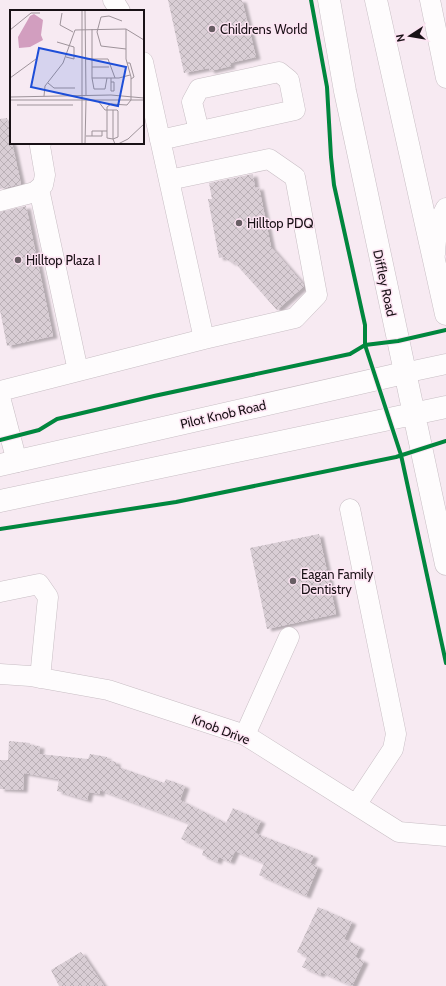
<svg xmlns="http://www.w3.org/2000/svg" width="446" height="986" font-family="Cabin,sans-serif">
	<style>
		.building { fill: url(#building-cross-hatch); filter: url(#shadow) }
		.lines { fill: none; stroke-linecap: round; stroke-linejoin: round }
		.minor-casing { stroke: #c8bec4; stroke-width: 21 }
		.major-casing { stroke: #c8bec4; stroke-width: 23 }
		.minor { stroke: #fefcfd; stroke-width: 20 }
		.major { stroke: #fefcfd; stroke-width: 22 }
		.cycleway-casing { stroke: #fde4f3; stroke-width: 6 }
		.cycleway { stroke: #00873e; stroke-width: 4 }
		.poi-dot { fill: #675d63; stroke: #fde4f3; stroke-width: 1.5 }
		.labels { text-anchor: middle; dominant-baseline: central; stroke-width: 3; stroke-linejoin: round; paint-order: stroke }
		.poi-label { font-size: 13px; fill: #191116; stroke: #fde4f3; text-anchor: start }
		.street-label { font-size: 13px; fill: #191116; stroke: #fde4f3 }
		.inset-road { fill: none; stroke: #9e939a; stroke-width: 1 }
		.view { fill: #1d4ed8; fill-opacity: 0.15; stroke: #1d4ed8; stroke-width: 2 }
		.inset-edge { fill: none; stroke: #191116; stroke-width: 2 }
	</style>
	<defs>
		<pattern id="building-cross-hatch" width="8" height="8" patternUnits="userSpaceOnUse"><rect width="8" height="8" fill="#d9ced5"/><path d="M0 0l8 8M0 8l8-8" fill="none" stroke="#bab0b6"/></pattern>
		<filter id="shadow"><feDropShadow dx="4.5" dy="2.5" stdDeviation="1" flood-color="#0004"/></filter>
	</defs>
	<rect width="100%" height="100%" fill="#f7eaf2"/>
	<path class="building" d="M168,0h74l14,57 -26,6 1,3 -21,5 -1,-3 -25,5z
		M7,118l4,18v7h1l9,41 -21,5v-70z
		M253,174l2,14 4,-1 12,60 32,37 1,2 -27,24 -43,-48 -2,1 -8,-6 -5,1 -11,-59h4l-3,-16z
		M26,206l27,130 -46,10 -7,-36v-98z
		M319,534l17,80 -69,15 -17,-81z
		M9,741l21,2v2l10,1 -1,8 49,5 2,-5 17,3v3l9,2v4l48,17 2,-4 19,7 -5,14 46,23 7,-15 28,13 -6,12 59,23 -4,7 8,4 -12,29 -47,-21 5,-12 -29,-12 -5,11 -11,-5 -2,5 -15,-7 2,-6 -23,-10 8,-16 -89,-33v4l-11,-2 -2,8 -30,-9 2,-12 -35,-6 -1,17 -23,-1v-29h8z
		M318,907l34,15 -8,17 16,8 -5,10 9,4 -12,25 -31,-14 -1,3 -18,-8 5,-10 -10,-5z
		M81,952l23,34h-45l-8,-16z"/>
	<g class="lines">
		<g class="minor-casing">
			<path id="minor" d="M113,0l7,11
				M430,0l16,78
				M160,140l135,-30 -6,-30 -10,-8 -80,17 -7,13 7,29
				M169,180l100,-21 26,18 22,118 -22,23 -91,21
				M39,189l39,182
				M0,201l35,-9 8,-7 2,-10 -5,-29 1,-3
				M435,254c1,-18 2,-30 11,-46
				M404,373l42,-9
				M0,391l204,-52 -61,-277
				M0,397l17,65
				M350,509l46,225 -3,15 -37,56
				M0,592l39,-8 9,13 -8,81
				M0,674l30,2 78,14 137,45 154,97 47,4
				M245,735l44,-98"/>
		</g>
		<g class="major-casing">
			<path id="major" d="M329,0l16,91 101,473
				M376,0l70,314
				M0,465l404,-92
				M0,501l446,-94"/>
		</g>
		<use href="#minor" class="minor"/>
		<use href="#major" class="major"/>
		<g class="cycleway-casing">
			<path id="cycleway" d="M311,0l16,87 4,70 3,28 31,140v20l36,110 45,208
				M0,440l39,-10 18,-11 97,-23 196,-42 15,-9 33,-4 48,-11
				M0,529l176,-27 220,-45 50,-16"/>
		</g>
		<use href="#cycleway" class="cycleway"/>
	</g>
	<g class="poi-dot">
		<circle cx="212" cy="29" r="4"/>
		<circle cx="239" cy="223" r="4"/>
		<circle cx="18" cy="260" r="4"/>
		<circle cx="293" cy="581" r="4"/>
	</g>
	<g class="labels">
		<g class="poi-label">
			<text x="220" y="29">Childrens World</text>
			<text x="247" y="223">Hilltop PDQ</text>
			<text x="26" y="260">Hilltop Plaza I</text>
			<text x="301" y="574">Eagan Family<tspan x="301" dy="15">Dentistry</tspan></text>
		</g>
		<g class="street-label">
			<text transform="translate(385 283) rotate(78)">Diffley Road</text>
			<text transform="translate(223 414) rotate(-13)">Pilot Knob Road</text>
			<text transform="translate(221 729) rotate(21)">Knob Drive</text>
		</g>
	</g>
	<g transform="translate(10 10)">
		<rect width="134" height="134" fill="#f7eaf2"/>
		<path d="M24,4l9,6 -2,15 2,5 -13,7 -11,1 -1,-11 12,-21z" fill="#d29ebf"/>
		<path class="inset-road" d="M72,0v134M75,0l1,85M52,3l-2,12 13,7M112,11l-13,-5 -8,1 -4,15 4,14 25,3M82,19v30h16l7,19M0,20l21,-17h9M47,32l17,5v12l-8,-2M76,49h6v19h27l11,-3M117,53h3l4,14 -3,2M82,57h17M0,68l26,-19M82,68l2,11h11l2,-11M101,68v13h3v-9h-3M38,73l6,5h21M34,86l1,-10 18,-23 12,-33 51,-1 18,11M0,87l101,-2 33,3M0,90h134M88,91l7,9h12l1,1v26l-5,2v-29M7,95h56M76,126h6v-5h15M82,126h10v-5M75,134l1,-44M105,134l-2,-5 -6,-1v-31l4,-3 16,1 4,-5v-23l-5,-18v-30M108,134l10,-5 16,-15"/>
		<path class="view" d="M29,38l87,19 -8,39 -87,-19z"/>
		<rect width="134" height="134" class="inset-edge"/>
	</g>
	<g transform="translate(410 36) rotate(258)" stroke="#fde4f3" stroke-width="3" paint-order="stroke">
	<path d="M0-3L7 15L0 10L-7 15Z" fill="#191116"/>
	<text y="-6" font-size="11" font-weight="bold" text-anchor="middle" fill="#191116">N</text>
	</g>
</svg>
